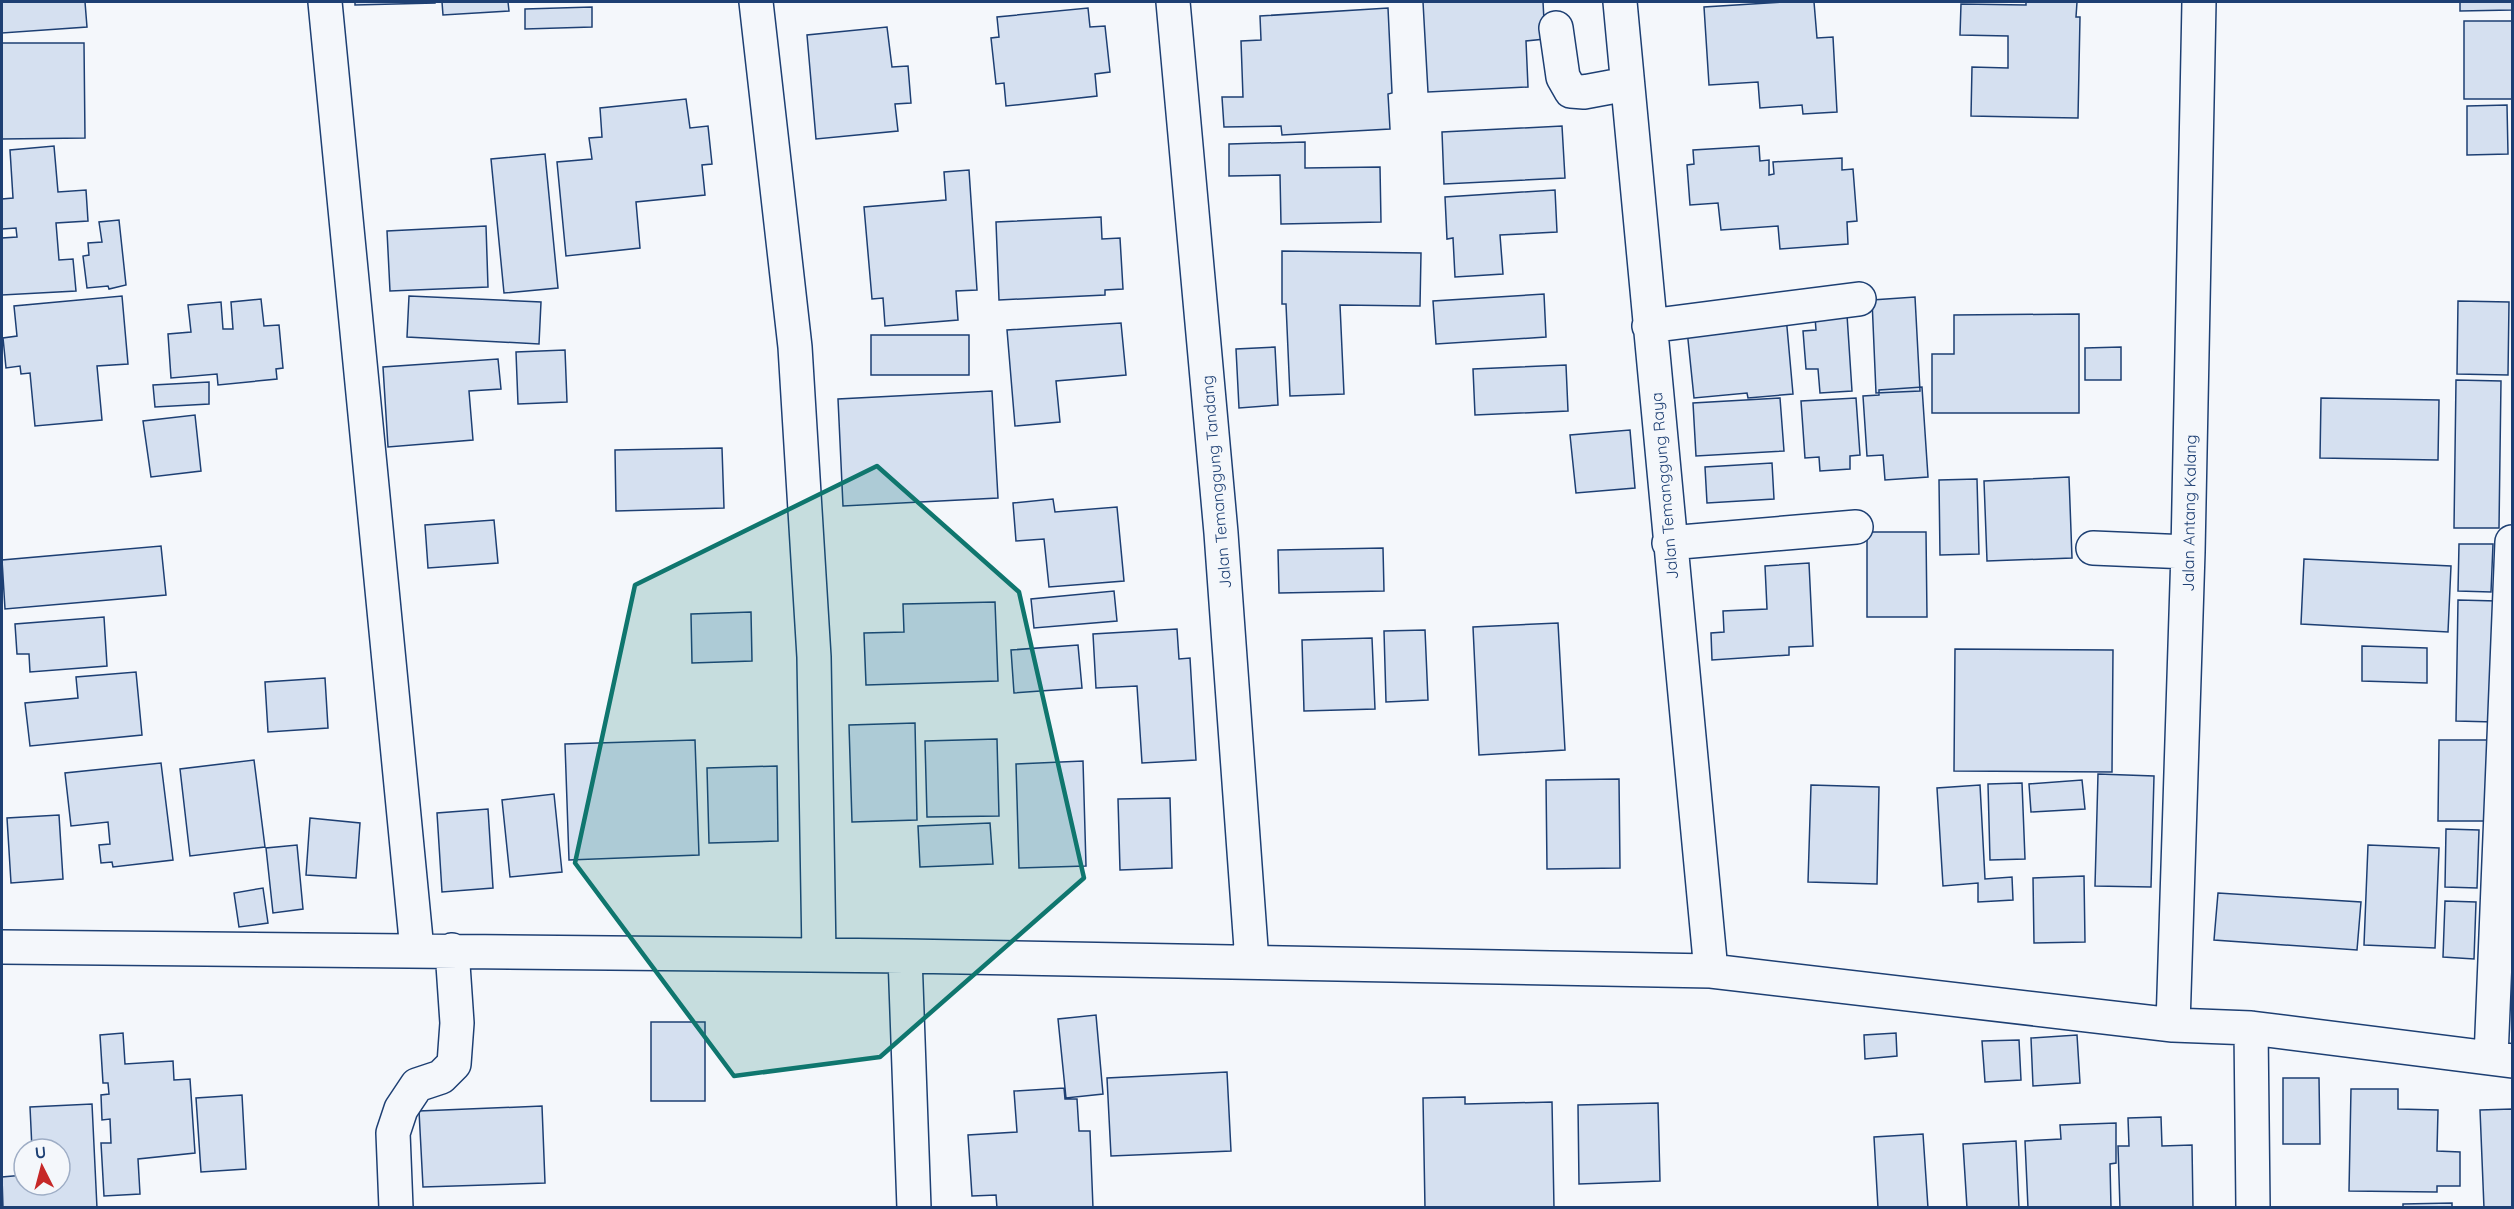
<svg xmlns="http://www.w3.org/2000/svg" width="2514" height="1209" font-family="Quicksand,sans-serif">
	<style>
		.building { fill: #d5e0f0; stroke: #1d3f73; stroke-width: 1.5 }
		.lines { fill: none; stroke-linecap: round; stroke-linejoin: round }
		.street-casing { stroke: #1d3f73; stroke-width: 36 }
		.street { stroke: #f4f7fb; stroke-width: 33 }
		.marked { fill: #0f766e; fill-opacity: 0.2; stroke: #0f766e; stroke-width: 4.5; stroke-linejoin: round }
		.labels { text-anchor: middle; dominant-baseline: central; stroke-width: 4.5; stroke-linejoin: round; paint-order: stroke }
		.street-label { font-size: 16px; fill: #1d3f73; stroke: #f4f7fb }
	</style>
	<rect width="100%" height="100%" fill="#f4f7fb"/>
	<path class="building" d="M2,2h83l2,25 -85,6z
		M355,2h80v1l-80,2z
		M442,2h66l1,9 -66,4z
		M1423,2h120l2,37 -19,2 2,46 -100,5z
		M1782,2h32l3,36 16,-1 4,75 -34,2 -1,-9 -42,3 -2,-26 -49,3 -5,-78z
		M2026,2h51l-1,15h4l-2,101 -107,-2 1,-49 36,1v-32l-48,-1 1,-31 65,1z
		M2460,2h52v8l-52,1z
		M592,7v20l-67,2v-20z
		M1088,8l2,19 15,-1 5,46 -15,2 2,22 -91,10 -2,-23 -8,1 -5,-46 8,-1 -2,-20z
		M1388,8l4,85 -4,1 2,35 -108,6 -1,-9 -57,1 -2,-30h21l-2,-56 20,-1 -1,-24z
		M2464,21h48v78h-48z
		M887,27l5,40 16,-1 3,37 -16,1 3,27 -82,8 -9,-104z
		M2,43h82l1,95 -83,1z
		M686,99l4,29 18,-2 4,38 -10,1 3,30 -69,7 4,46 -74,8 -9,-94 35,-3 -3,-21 13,-1 -2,-29z
		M2507,105l1,49 -41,1v-49z
		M1562,126l3,52 -121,6 -2,-52z
		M1305,142v26l75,-1 1,55 -100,2 -1,-49 -51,1v-32z
		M54,146l4,46 28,-2 2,31 -32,2 3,37 14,-1 3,32 -74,4v-57l15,-1 -1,-9 -14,1v-30l11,-1 -3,-48z
		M1759,146l1,15 9,-1v15l5,-1 -1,-12 69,-4v12l11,-1 4,52 -10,1 1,22 -68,5 -2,-23 -57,4 -3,-27 -28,2 -3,-40 7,-1 -1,-14z
		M545,154l13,134 -54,5 -13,-134z
		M969,170l8,120 -21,1 2,29 -73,6 -2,-28 -11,1 -8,-92 82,-7 -2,-28z
		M1555,190l2,42 -57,3 3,39 -48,3 -2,-39 -6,1 -2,-42z
		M1101,217l1,22 18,-1 3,51 -18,1v5l-106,5 -3,-78z
		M119,220l7,65 -17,4 -1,-3 -21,2 -4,-32 6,-1 -1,-12 14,-1 -3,-20z
		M486,226l2,61 -98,4 -3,-60z
		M1282,251l139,2 -1,53 -80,-1 4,89 -54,2 -4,-92h-4z
		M1544,294l2,43 -110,7 -3,-43z
		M122,296l6,68 -31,2 5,54 -67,6 -5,-53 -9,1 -1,-8 -14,2 -3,-30 14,-2 -3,-30z
		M409,296l132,6 -2,42 -132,-7z
		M1915,297l5,94 -44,2 -4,-93z
		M261,299l3,27 15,-1 4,43 -7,1 1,10 -59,6 -1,-11 -46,4 -3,-44 23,-2 -3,-27 33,-3 2,27h10l-2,-27z
		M2458,301l51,1 -1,73 -51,-1z
		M2079,314v99h-147v-59h22v-39z
		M1847,315l5,76 -32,2 -2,-24h-12l-3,-38 13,-1 -1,-13z
		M1786,316l7,78 -45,4 -1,-5 -53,5 -7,-68z
		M1121,323l5,52 -70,6 4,41 -45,4 -8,-96z
		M871,335h98v40h-98z
		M1275,347l3,58 -39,3 -3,-59z
		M2121,347v33h-36v-32z
		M565,350l2,52 -49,2 -2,-52z
		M498,359l3,30 -32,2 4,49 -85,7 -5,-80z
		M1566,365l2,46 -93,4 -2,-46z
		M2456,380l45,1 -2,147h-45z
		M209,382v22l-54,3 -2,-22z
		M1922,387l6,90 -43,3 -2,-25 -16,1 -4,-60 16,-1v-5z
		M992,391l6,107 -155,8 -5,-107z
		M1780,398l4,53 -88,5 -3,-53z
		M1856,398l4,57 -10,1v13l-30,2 -1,-14 -14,1 -4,-57z
		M2321,398l118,2 -1,60 -118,-2z
		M195,415l6,56 -50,6 -8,-56z
		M1630,430l5,58 -59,5 -6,-58z
		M722,448l2,60 -108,3 -1,-61z
		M1772,463l2,36 -67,4 -2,-36z
		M2069,477l3,81 -85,3 -3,-80z
		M1977,479l2,75 -39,1 -1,-75z
		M1053,499l2,13 62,-5 7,74 -75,6 -5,-48 -28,2 -3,-38z
		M494,520l4,43 -70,5 -3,-43z
		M1867,532h59l1,85h-60z
		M2459,544h34l-2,48 -33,-1z
		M161,546l5,49 -161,14 -3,-49z
		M1383,548l1,43 -105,2 -1,-43z
		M2304,559l147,7 -3,66 -147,-8z
		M1809,563l4,83 -24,1v8l-77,5 -1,-27 13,-1 -1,-21 44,-2 -2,-43z
		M1114,591l3,30 -83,7 -3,-29z
		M2458,600l39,1 -3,121 -38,-1z
		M995,602l3,79 -132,4 -2,-52 40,-1 -1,-28z
		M751,612l1,49 -60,2 -1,-49z
		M104,617l3,49 -77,6 -1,-18h-12l-2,-30z
		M1558,623l7,127 -86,5 -6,-128z
		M1177,629l2,30 11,-1 6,102 -54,3 -5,-77 -41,2 -3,-54z
		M1425,630l3,70 -42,2 -2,-71z
		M1372,638l3,71 -71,2 -2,-71z
		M1078,645l4,43 -68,5 -3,-43z
		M2362,646l65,2v35l-65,-2z
		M1955,649l158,1 -1,122 -158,-1z
		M136,672l6,63 -112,11 -5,-43 53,-5 -2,-21z
		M325,678l3,50 -60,4 -3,-50z
		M915,723l2,97 -65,2 -3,-97z
		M997,739l2,77 -72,1 -2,-76z
		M695,740l4,115 -130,5 -4,-116z
		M2439,740h54l-1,81h-54z
		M254,760l11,87 -75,9 -10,-87z
		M1083,761l3,105 -67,2 -3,-104z
		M161,763l12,97 -60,7 -1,-5 -11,1 -2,-18 11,-1 -2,-22 -37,4 -6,-53z
		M777,766l1,75 -69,2 -2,-75z
		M2098,774l56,2 -3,111 -56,-1z
		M1619,779l1,89 -73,1 -1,-89z
		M2082,780l3,29 -54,3 -2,-28z
		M2022,783l3,76 -35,1 -2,-76z
		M1811,785l68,2 -2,97 -69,-2z
		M1980,785l5,94 27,-2 1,23 -35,2v-19l-35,3 -6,-98z
		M554,794l8,78 -52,5 -8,-77z
		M1170,798l2,70 -52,2 -2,-71z
		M488,809l5,79 -51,4 -5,-79z
		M59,815l4,64 -52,4 -4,-65z
		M310,818l50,5 -4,55 -50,-3z
		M990,823l3,41 -73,3 -2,-41z
		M2446,829l33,1 -2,58 -32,-1z
		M297,845l6,64 -30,4 -7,-65z
		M2368,845l71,3 -4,100 -71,-3z
		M2084,876l1,66 -51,1 -1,-65z
		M263,888l5,35 -29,4 -5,-34z
		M2218,893l143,9 -4,48 -143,-10z
		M2445,901l31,1 -2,57 -31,-2z
		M1096,1015l7,79 -37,4 -8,-79z
		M651,1022h54v79h-54z
		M123,1033l2,31 48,-3 1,19 16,-1 5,74 -57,6 2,35 -36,2 -3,-53h10l-1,-24 -8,1 -1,-25 8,-1 -1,-11h-5l-3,-48z
		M1896,1033l1,23 -32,3 -1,-24z
		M2077,1035l3,48 -47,3 -2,-48z
		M2019,1040l2,40 -36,2 -3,-41z
		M1227,1072l4,79 -120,5 -4,-78z
		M2283,1078h36l1,66h-37z
		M1064,1088l1,11h12l2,32h11l3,77h-96l-1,-13 -24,1 -4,-61 49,-3 -3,-41z
		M2351,1089h47v20l40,1 -1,41 23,1v34h-23v6l-88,-1z
		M242,1095l4,74 -45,3 -5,-74z
		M1465,1097v7l87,-2 2,106h-129l-2,-110z
		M1658,1103l2,78 -81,3 -1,-79z
		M92,1104l5,104h-94l-1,-31 22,-2v10h36v-36h-28l-2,-42z
		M542,1106l3,77 -122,4 -4,-76z
		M2512,1109v99h-28l-4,-98z
		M2161,1117l1,29 30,-1 1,63h-73l-2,-62h11l-1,-28z
		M2116,1123v40l-6,1 1,44h-83l-3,-67 36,-2 -1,-14z
		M1923,1134l5,74h-50l-4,-71z
		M2016,1141l3,67h-52l-4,-64z
		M2452,1203v5h-49v-4z"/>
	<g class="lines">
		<g class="street-casing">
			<path id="street" d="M325,2l92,948
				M756,2l39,345 19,310 5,298
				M1173,2l48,531 31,429
				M1620,2l91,969
				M1556,28l7,49 8,14 13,1 43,-8
				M1649,326l210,-27
				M1669,543l187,-16
				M2093,548l95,4
				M2,947l903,9 806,15 462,54 78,3 261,33
				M905,956l9,252
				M2173,1025l15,-473 11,-550
				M2251,1028l2,180
				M2491,1058l21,-516
				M396,1208l-3,-75 8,-24 16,-24 24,-8 13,-13 3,-41 -5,-73"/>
		</g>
		<use href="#street" class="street"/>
	</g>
	<path class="marked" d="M877,466l142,126 65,286 -204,179 -146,19 -159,-213 60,-278z"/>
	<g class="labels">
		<g class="street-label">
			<text transform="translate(1216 482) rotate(-95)">Jalan Temanggung Tandang</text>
			<text transform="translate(1664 486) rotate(-95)">Jalan Temanggung Raya</text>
			<text transform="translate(2189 513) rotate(-89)">Jalan Antang Kalang</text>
		</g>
	</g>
	<rect width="2514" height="1209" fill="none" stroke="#1d3f73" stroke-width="6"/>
	<g transform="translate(42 1167) rotate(354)"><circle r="28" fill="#f4f7fb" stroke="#9eadc5" stroke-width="1.5"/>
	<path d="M0-4.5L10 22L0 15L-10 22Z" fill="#c62828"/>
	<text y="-9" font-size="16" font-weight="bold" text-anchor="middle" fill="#1d3f73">U</text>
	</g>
</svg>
